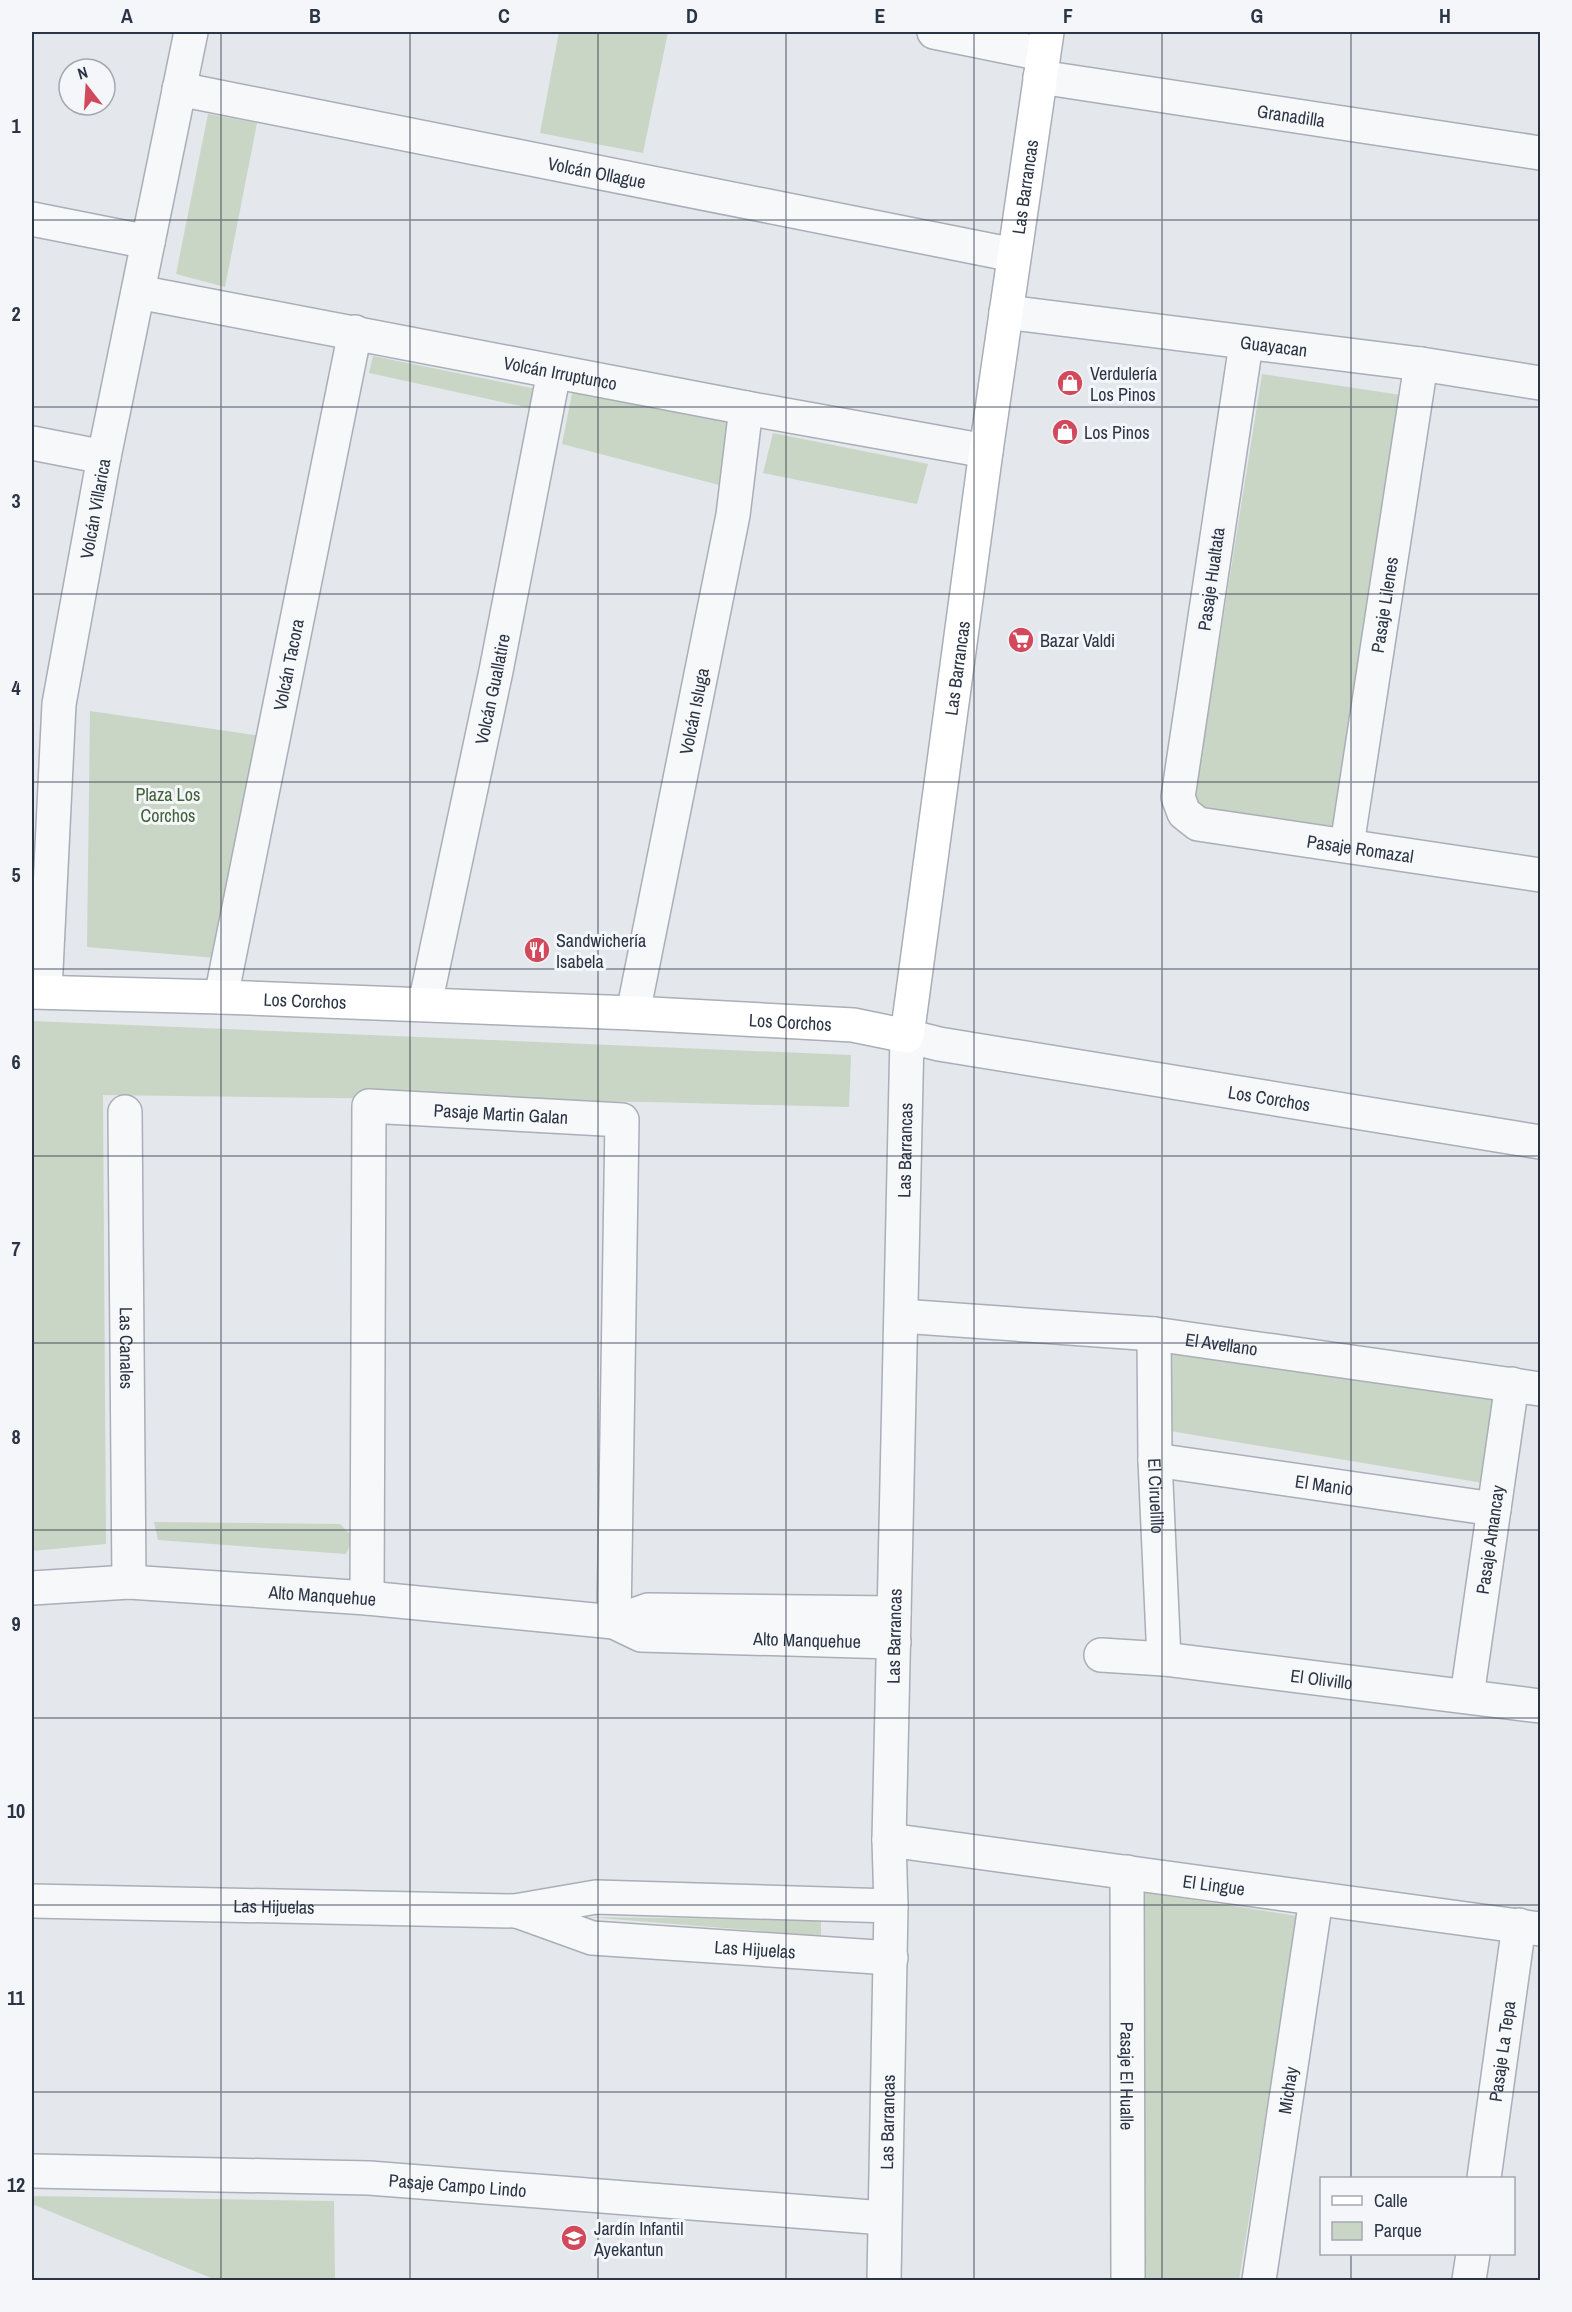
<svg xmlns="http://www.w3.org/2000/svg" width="1572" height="2312" font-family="'Archivo Narrow',sans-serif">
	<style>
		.green { fill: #c9d6c5 }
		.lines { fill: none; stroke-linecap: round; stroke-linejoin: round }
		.street-casing { stroke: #a9aeb7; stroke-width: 36 }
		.secondary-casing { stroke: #a9aeb7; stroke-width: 36 }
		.street { stroke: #f7f8fa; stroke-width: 33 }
		.secondary { stroke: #fff; stroke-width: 33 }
		.grid { fill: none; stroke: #2b3445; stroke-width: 1.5; stroke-opacity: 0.55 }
		.labels { text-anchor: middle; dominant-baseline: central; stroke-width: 6; stroke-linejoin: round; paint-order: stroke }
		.street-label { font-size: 18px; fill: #2b3445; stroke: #f4f6f9 }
		.poi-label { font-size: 18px; fill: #2b3445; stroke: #f4f6f9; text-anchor: start }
		.park-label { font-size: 18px; fill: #3f6138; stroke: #f4f6f9 }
		.neatline { fill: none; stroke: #2b3445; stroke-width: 2 }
		.grid-label { font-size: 20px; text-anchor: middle; font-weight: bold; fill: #2b3445 }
	</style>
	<rect width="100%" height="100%" fill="#e4e7ec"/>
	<path class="green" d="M559,32h109l-25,121 -103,-20z
		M208,114l49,9 -32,164 -49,-13z
		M373,356l163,33 -6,19 -161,-35z
		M1262,374l139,21 -64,435 -144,-22z
		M573,388l162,35 -12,63 -161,-42z
		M773,433l155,31 -11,40 -154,-31z
		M90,711l172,25 -46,222 -129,-11z
		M32,1021l819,34 -2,52 -201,-5 -545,-7 3,449 -74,7z
		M1161,1340l341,53 -13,91 -325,-54z
		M154,1522l186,2 13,13 -7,17 -188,-14z
		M1142,1892l156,24 -59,364h-100z
		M587,1917l234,3v16z
		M32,2196l302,5 1,79h-119l-184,-76z"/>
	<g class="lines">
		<g class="street-casing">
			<g id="street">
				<path d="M934,32l108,22"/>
				<path id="s1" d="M1040,77l500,76"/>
				<path id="s2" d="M179,89l835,166"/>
				<path d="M32,219l116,23"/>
				<path id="s3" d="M138,292l608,116 240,43"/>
				<path id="s4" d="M1006,312l415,52 119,19"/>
				<path id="s5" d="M1246,344l-68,453 6,16 14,11 342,51"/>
				<path d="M32,443l72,14"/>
				<path id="s6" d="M1347,845l74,-481"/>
				<path id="s7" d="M45,991l14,-287 45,-247 87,-425"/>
				<path id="s8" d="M221,997l134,-665"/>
				<path id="s9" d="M425,1004l71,-333 58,-299"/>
				<path id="s10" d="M633,1013l100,-498 13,-107"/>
				<path id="s11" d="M125,1112l4,470"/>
				<path id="s12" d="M901,1316l253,18 386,55"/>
				<path id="s13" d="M1154,1334l1,126 9,199"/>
				<path id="s14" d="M1155,1460l339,49"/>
				<path id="s15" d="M32,1588l97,-6 238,16 247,24 27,13 253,7"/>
				<path id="s16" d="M367,1598l2,-492 253,14 -8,502"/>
				<path d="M614,1622l34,-12 246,3"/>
				<path id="s17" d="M1101,1655l63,4 376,47"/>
				<path id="s18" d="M1467,1696l45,-312"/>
				<path id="s19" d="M889,1840l651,89"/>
				<path id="s20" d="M1127,1872l1,408"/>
				<path id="s21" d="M32,1901l483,10 81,-14 295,9"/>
				<path id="s22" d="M517,1911l75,27 299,20"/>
				<path id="s23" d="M32,2171l337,7 515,40"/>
				<path id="s24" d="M1484,2178l35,-253"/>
				<path id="s25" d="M884,2280l7,-374 -2,-66 18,-804 32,8 601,98"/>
				<path id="s26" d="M1259,2280l57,-381"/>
				<path d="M1469,2280l4,-26"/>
			</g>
		</g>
		<g class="secondary-casing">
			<g id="secondary">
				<path id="s27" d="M32,992l189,5 412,16 220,12 54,11 79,-585 61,-419"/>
			</g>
		</g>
		<use href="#street" class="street"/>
		<use href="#secondary" class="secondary"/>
	</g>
	<path class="grid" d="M221,32v2248M410,32v2248M598,32v2248M786,32v2248M974,32v2248M1162,32v2248M1351,32v2146M32,220h1508M32,407h1508M32,594h1508M32,782h1508M32,969h1508M32,1156h1508M32,1343h1508M32,1530h1508M32,1718h1508M32,1905h1508M32,2092h1508M1351,2254v26"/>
	<defs>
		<g id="shop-disc" transform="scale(1.35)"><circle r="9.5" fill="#d1495b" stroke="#f4f6f9"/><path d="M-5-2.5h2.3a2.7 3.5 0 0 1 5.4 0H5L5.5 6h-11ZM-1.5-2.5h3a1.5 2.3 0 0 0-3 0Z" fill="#fff"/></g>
		<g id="supermarket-disc" transform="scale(1.35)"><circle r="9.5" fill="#d1495b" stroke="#f4f6f9"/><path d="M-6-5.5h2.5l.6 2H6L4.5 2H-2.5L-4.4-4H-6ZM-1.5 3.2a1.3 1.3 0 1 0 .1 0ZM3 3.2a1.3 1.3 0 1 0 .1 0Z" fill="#fff"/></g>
		<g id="restaurant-disc" transform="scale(1.35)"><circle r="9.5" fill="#d1495b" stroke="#f4f6f9"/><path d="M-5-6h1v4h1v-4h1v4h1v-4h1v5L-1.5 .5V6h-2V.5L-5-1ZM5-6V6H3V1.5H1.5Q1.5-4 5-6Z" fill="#fff"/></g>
		<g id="school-disc" transform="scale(1.35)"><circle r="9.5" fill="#d1495b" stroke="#f4f6f9"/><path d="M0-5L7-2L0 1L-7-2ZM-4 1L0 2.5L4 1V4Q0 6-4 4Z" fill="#fff"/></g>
	</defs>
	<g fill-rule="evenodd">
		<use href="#shop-disc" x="1070" y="383"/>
		<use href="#shop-disc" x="1065" y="432"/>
		<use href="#supermarket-disc" x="1021" y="640"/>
		<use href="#restaurant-disc" x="537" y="950"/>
		<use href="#school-disc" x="574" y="2238"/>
	</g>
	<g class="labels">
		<g class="street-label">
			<text stroke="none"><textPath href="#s1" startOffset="254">Granadilla</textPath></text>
			<text stroke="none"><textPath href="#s2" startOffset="426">Volcán Ollague</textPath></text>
			<text stroke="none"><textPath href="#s27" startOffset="1734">Las Barrancas</textPath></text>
			<text stroke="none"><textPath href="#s4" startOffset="270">Guayacan</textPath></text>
			<text stroke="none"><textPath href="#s3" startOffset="430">Volcán Irruptunco</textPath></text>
			<text stroke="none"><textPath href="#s7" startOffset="486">Volcán Villarica</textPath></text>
			<text transform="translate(1211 579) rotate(-82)">Pasaje Hualtata</text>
			<text stroke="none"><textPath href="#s6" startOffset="243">Pasaje Lilenes</textPath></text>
			<text stroke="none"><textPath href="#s8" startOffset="339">Volcán Tacora</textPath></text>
			<text stroke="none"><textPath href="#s27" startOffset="1248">Las Barrancas</textPath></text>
			<text stroke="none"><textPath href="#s9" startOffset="322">Volcán Guallatire</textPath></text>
			<text stroke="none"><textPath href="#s10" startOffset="308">Volcán Isluga</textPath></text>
			<text stroke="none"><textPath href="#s5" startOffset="657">Pasaje Romazal</textPath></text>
			<text stroke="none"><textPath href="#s27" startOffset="273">Los Corchos</textPath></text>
			<text stroke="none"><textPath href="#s27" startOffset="759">Los Corchos</textPath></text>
			<text stroke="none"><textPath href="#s25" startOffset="1612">Los Corchos</textPath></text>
			<text stroke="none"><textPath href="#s16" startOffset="624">Pasaje Martin Galan</textPath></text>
			<text stroke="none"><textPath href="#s25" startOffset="1130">Las Barrancas</textPath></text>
			<text stroke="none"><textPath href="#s12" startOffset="322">El Avellano</textPath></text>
			<text stroke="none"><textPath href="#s11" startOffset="236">Las Canales</textPath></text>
			<text stroke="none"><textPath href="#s14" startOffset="171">El Manio</textPath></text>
			<text stroke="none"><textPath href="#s13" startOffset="162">El Ciruelillo</textPath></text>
			<text stroke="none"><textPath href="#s18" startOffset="158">Pasaje Amancay</textPath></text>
			<text stroke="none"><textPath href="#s15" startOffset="291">Alto Manquehue</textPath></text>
			<text stroke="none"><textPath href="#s25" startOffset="644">Las Barrancas</textPath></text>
			<text stroke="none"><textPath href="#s15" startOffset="780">Alto Manquehue</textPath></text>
			<text stroke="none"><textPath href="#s17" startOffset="222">El Olivillo</textPath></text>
			<text stroke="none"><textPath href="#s19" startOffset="328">El Lingue</textPath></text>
			<text stroke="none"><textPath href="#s21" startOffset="242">Las Hijuelas</textPath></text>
			<text stroke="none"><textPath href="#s22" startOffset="243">Las Hijuelas</textPath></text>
			<text stroke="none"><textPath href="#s24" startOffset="128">Pasaje La Tepa</textPath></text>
			<text stroke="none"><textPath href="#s20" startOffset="204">Pasaje El Hualle</textPath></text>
			<text stroke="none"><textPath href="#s26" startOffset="192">Michay</textPath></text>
			<text stroke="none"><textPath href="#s25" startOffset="158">Las Barrancas</textPath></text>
			<text stroke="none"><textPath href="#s23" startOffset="426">Pasaje Campo Lindo</textPath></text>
		</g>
		<g class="poi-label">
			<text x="1090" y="373">Verdulería<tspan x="1090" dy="21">Los Pinos</tspan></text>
			<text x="1084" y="432">Los Pinos</text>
			<text x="1040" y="640">Bazar Valdi</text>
			<text x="556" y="940">Sandwichería<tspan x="556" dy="21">Isabela</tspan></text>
			<text x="594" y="2228">Jardín Infantil<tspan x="594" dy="21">Ayekantun</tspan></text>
		</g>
		<g class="park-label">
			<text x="168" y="794">Plaza Los<tspan x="168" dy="21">Corchos</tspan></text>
		</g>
	</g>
	<rect width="1572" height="2312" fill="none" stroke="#f4f6f9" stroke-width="66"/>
	<rect x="1320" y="2177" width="195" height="78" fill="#f4f6f9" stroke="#a4a8b1" stroke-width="1.5"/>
	<rect x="1332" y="2196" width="30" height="9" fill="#ffffff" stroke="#a4a8b1" stroke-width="1.5"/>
	<text x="1374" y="2207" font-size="18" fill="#2b3445">Calle</text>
	<rect x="1332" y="2222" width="30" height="18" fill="#c9d6c5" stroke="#a4a8b1" stroke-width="1.5"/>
	<text x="1374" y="2237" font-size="18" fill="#2b3445">Parque</text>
	<g transform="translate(87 87) rotate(343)"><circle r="28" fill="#f4f6f9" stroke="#a4a8b1" stroke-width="1.5"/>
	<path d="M0-4.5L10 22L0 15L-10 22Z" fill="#d1495b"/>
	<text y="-9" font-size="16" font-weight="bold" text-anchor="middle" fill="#2b3445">N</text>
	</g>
	<rect x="33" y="33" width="1506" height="2246" class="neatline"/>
	<g class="grid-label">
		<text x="127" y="23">A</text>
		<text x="315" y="23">B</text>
		<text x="504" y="23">C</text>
		<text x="692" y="23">D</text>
		<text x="880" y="23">E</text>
		<text x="1068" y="23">F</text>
		<text x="1257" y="23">G</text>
		<text x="1445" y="23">H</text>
		<text x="16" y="133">1</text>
		<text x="16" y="321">2</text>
		<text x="16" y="508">3</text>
		<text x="16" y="695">4</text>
		<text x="16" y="882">5</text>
		<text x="16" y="1069">6</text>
		<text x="16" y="1256">7</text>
		<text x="16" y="1444">8</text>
		<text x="16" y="1631">9</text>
		<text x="16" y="1818">10</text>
		<text x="16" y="2005">11</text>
		<text x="16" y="2192">12</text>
	</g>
</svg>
